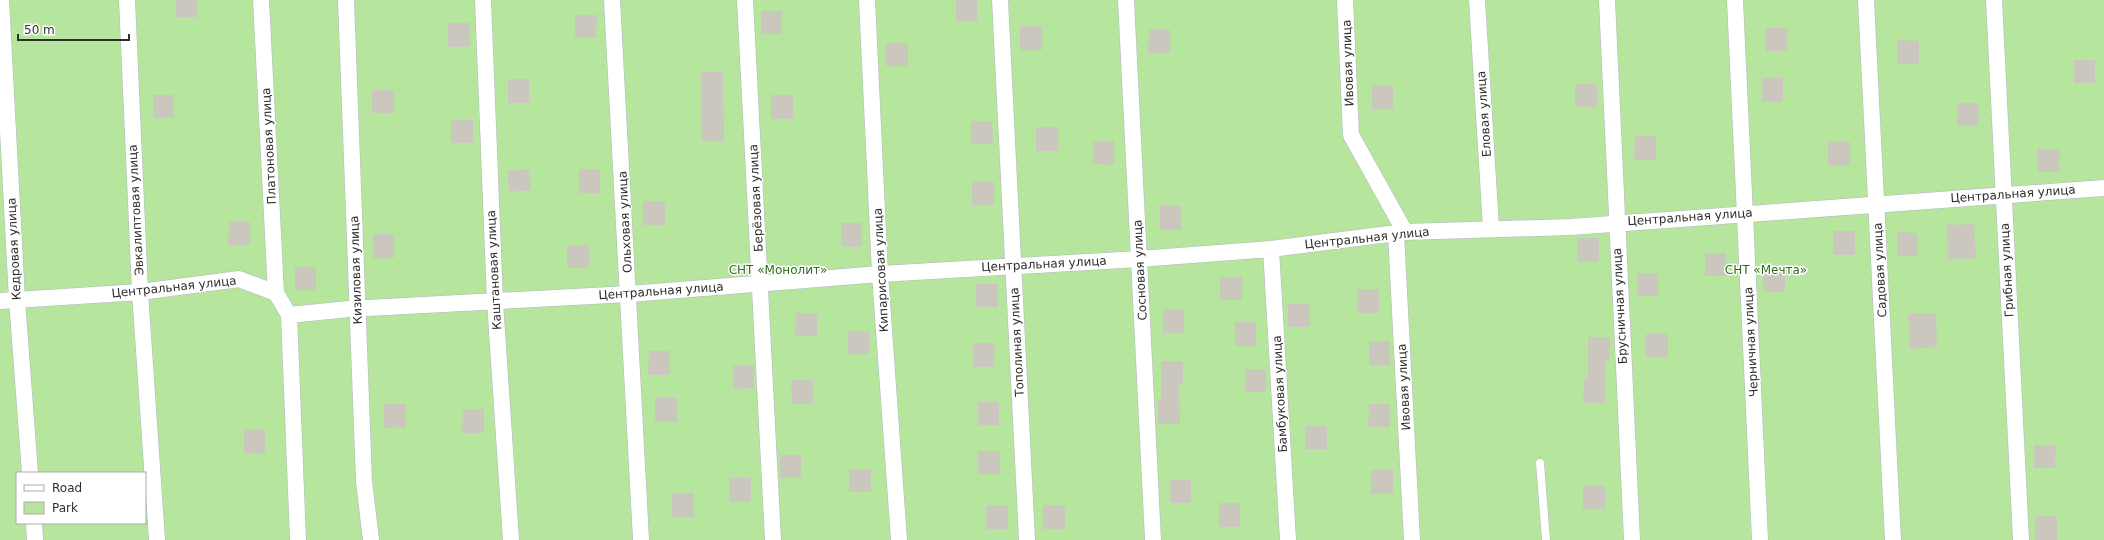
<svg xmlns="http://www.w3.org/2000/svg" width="2104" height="540" font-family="'DejaVu Sans',sans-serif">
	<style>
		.green { fill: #b6e59e; fill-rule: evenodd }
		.building { fill: #cbc7bf }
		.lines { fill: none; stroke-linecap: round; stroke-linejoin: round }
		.lane-casing { stroke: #b4b7c1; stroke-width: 9 }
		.street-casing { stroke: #b4b7c1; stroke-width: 17 }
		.lane { stroke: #fff; stroke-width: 8 }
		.street { stroke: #fff; stroke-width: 16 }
		.labels { text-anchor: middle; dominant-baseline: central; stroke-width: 3; stroke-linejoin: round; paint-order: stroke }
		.street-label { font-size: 12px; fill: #2e2e2e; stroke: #fff }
		.park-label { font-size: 12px; fill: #2c6e1b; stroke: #fff }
	</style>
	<rect width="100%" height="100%" fill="#efe9e1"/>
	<path class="green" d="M0,0h2104v540h-2104zM17,473h128v50h-128z"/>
	<path class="building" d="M176,0h21v17h-21z
		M956,0h21v21h-21z
		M761,11h21v23h-21z
		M575,15h22l-1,23h-21z
		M448,23h22v24h-22z
		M1020,26h22v24h-22z
		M1766,28h21v23h-21z
		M1149,29l21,1v23h-22z
		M1897,40l22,1v23h-22z
		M886,43h22v23h-22z
		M2074,60h21v23h-21z
		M702,72h21l1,69h-22z
		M1762,78h21v24h-21z
		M508,79h21v24h-21z
		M1575,84h22v23h-22z
		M1372,85h21v24h-21z
		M372,90h22v23h-22z
		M153,95h21v23h-21z
		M771,95h22v24h-22z
		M1957,103h22l-1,23h-21z
		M451,120h22v23h-22z
		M971,121h21l1,23h-22z
		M1036,127h22v24h-22z
		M1635,136h21v24h-22z
		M1093,141h21v24l-21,-1z
		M1828,142h22v24h-22z
		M2038,149h22l-1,23h-21z
		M529,169l2,21 -22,2 -2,-21z
		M579,169h21v24h-21z
		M972,182h22v23h-22z
		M643,201h22v24h-22z
		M1160,206h21v24h-21z
		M229,222h21v23h-22z
		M841,223h21v24l-21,-1z
		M1974,224l2,34 -28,1 -1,-34z
		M1833,231h22v24h-22z
		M1897,232l21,1v23h-21z
		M373,234h21v24h-21z
		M1577,238h22v24h-22z
		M567,245h22v23h-22z
		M1705,253h21v23h-21z
		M295,267h21v23h-21z
		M1763,269h22v23h-22z
		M1637,273h21v23h-21z
		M1220,277h22v23h-22z
		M976,284h22v23h-22z
		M1357,289h22v24h-22z
		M1288,304h22v23h-22z
		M1163,309l21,1v23h-21z
		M796,313h21v23h-22z
		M1936,313l1,34 -27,2 -2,-35z
		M1235,322h21v24h-21z
		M848,331h21v23h-21z
		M1646,334h22v23h-22z
		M1588,337h22l-1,24h-4v42h-22l1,-23h4z
		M1369,341h21v24h-21z
		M973,343h21v24h-21z
		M649,351h21v24h-22z
		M1161,361h22v23h-4l1,40h-22v-24h3z
		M733,365h21v23l-21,1z
		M1245,369h21v23h-21z
		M791,380h22v24h-21z
		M655,398h22v24h-22z
		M978,402h21v23h-21z
		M384,404h22v23l-22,1z
		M1369,404h21v23h-22z
		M463,409h21v24h-22z
		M1305,426h22v23h-22z
		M244,430h21v24l-21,-1z
		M2034,445h22l-1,23h-21z
		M978,451h22v23h-22z
		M780,455h21v23h-21z
		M849,469h22v23h-22z
		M1371,470h22v24h-22z
		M729,478h22v24h-22z
		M1170,480h21v23h-21z
		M1583,486h22v23h-22z
		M672,493h22v24h-22z
		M1219,503h21v24h-21z
		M986,505h22v24h-22z
		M1043,505h22v24h-22z
		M2035,516h22v24h-22z"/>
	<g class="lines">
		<g class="lane-casing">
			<path id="lane" d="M1540,463l6,77"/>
		</g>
		<g class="street-casing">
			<path id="street" d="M1,0l16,300 13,173
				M127,0l13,292 17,248
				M261,0l15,293
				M346,0l18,481 7,59
				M483,0l12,302 16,238
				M612,0l29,540
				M745,0l28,540
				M867,0l13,274 19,266
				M1000,0l27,540
				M1126,0l27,540
				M1345,0l6,135 54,97
				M1477,0l14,228
				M1607,0l25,540
				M1735,0l25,540
				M1866,0l27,540
				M1994,0l27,540
				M1396,234l16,306
				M1271,249l17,291
				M0,301l140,-9 99,-13 37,14 13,22 60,-6 280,-15 251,-20 259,-15 132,-10 134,-17 166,-5 533,-39
				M289,315l9,225
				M34,523l1,17"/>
		</g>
		<use href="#lane" class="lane"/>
		<use href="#street" class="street"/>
	</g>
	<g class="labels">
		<g class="street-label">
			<text transform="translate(1348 63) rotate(-92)">Ивовая улица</text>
			<text transform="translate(1484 114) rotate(-94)">Еловая улица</text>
			<text transform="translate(269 146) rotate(-93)">Платоновая улица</text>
			<text transform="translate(2013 194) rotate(-4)">Центральная улица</text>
			<text transform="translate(756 198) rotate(-93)">Берёзовая улица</text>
			<text transform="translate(136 210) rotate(-93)">Эвкалиптовая улица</text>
			<text transform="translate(1690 217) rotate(-4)">Центральная улица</text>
			<text transform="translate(625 222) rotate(-93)">Ольховая улица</text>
			<text transform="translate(1367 238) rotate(-6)">Центральная улица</text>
			<text transform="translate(14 249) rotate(-93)">Кедровая улица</text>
			<text transform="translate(1044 264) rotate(-3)">Центральная улица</text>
			<text transform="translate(356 270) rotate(-92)">Кизиловая улица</text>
			<text transform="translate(494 270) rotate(-93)">Каштановая улица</text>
			<text transform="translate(881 270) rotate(-93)">Кипарисовая улица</text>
			<text transform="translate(1140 270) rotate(-93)">Сосновая улица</text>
			<text transform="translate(1880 270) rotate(-93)">Садовая улица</text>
			<text transform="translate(2007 270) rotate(-93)">Грибная улица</text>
			<text transform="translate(174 287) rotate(-6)">Центральная улица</text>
			<text transform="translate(661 291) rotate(-4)">Центральная улица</text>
			<text transform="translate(1620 306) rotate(-93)">Брусничная улица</text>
			<text transform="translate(1017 342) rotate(-93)">Тополиная улица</text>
			<text transform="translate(1751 342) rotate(-93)">Черничная улица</text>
			<text transform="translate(1404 387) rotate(-93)">Ивовая улица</text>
			<text transform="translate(1280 394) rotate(-93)">Бамбуковая улица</text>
		</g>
		<g class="park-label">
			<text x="778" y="270">СНТ «Монолит»</text>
			<text x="1766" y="270">СНТ «Мечта»</text>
		</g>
	</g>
	<rect x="16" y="472" width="130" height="52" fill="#ffffff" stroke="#ababab"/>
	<rect x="24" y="485" width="20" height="6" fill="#ffffff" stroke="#ababab"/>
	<text x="52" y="492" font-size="12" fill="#2e2e2e">Road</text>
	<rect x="24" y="502" width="20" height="12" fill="#b6e59e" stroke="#ababab"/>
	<text x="52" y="512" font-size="12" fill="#2e2e2e">Park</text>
	<path d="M18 34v6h111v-6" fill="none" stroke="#2e2e2e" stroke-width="2"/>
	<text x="24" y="34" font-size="12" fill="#2e2e2e" stroke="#ffffff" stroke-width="3" paint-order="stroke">50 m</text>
</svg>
